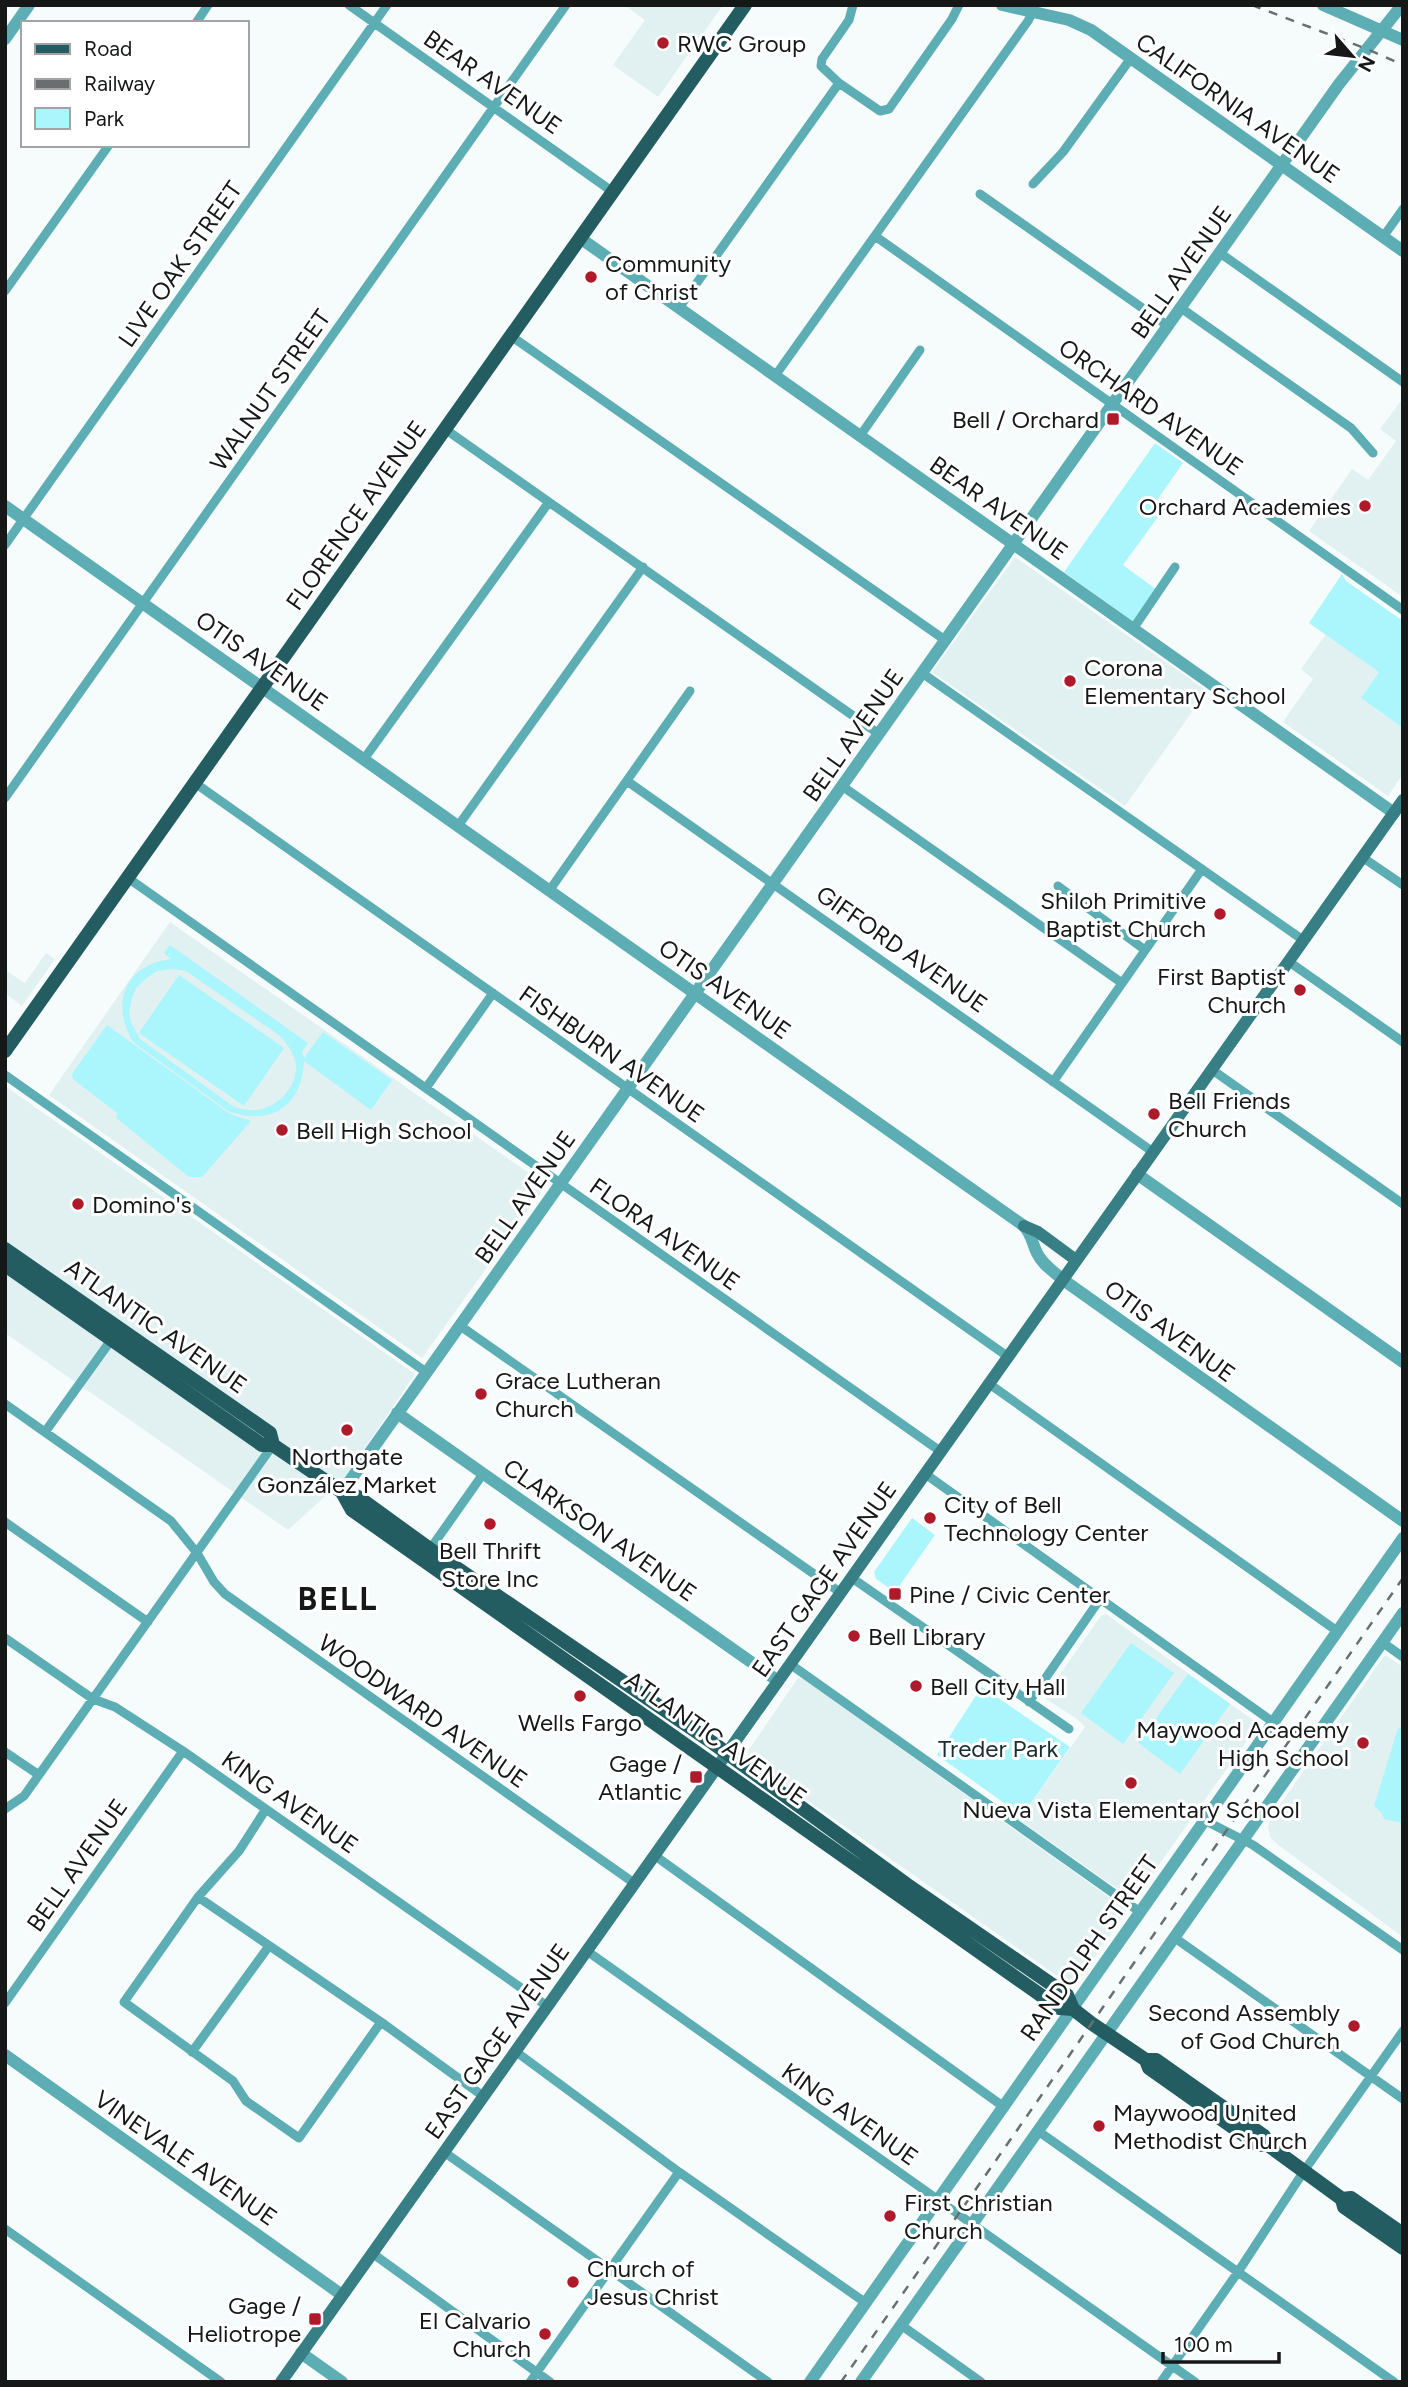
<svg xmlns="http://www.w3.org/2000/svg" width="1408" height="2387" font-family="Figtree,sans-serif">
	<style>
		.built { fill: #e1f0f1 }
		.green { fill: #abf5fc; fill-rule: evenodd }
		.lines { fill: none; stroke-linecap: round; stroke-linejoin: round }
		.minor { stroke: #5dadb4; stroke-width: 9 }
		.tertiary { stroke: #5dadb4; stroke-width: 12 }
		.secondary { stroke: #377f85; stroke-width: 12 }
		.primary { stroke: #235d62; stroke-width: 14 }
		.rail { stroke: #6a6e6e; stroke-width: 2.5; stroke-dasharray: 9 9; stroke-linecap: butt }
		.poi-dot { fill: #ae1a29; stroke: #fff; stroke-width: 2.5 }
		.labels { text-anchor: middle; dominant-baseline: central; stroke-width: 6; stroke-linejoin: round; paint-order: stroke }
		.poi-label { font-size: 24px; fill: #161818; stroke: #fff; text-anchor: start }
		.street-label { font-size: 24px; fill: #161818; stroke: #fff }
		.park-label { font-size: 24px; fill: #172e30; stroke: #fff }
		.district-label { font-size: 32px; font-weight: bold; letter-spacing: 2px; fill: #161818; stroke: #fff }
	</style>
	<rect width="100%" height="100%" fill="#f6fcfc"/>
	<path class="built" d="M624,5h99l-65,92 -45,-32 32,-45z
		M1403,398v199l-94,-66 43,-62 16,11 28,-39 -16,-12z
		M1015,557l192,134 -82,115 -193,-134z
		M1326,634l53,38 -18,26 42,30v46l-15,22 -105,-74 30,-43 -12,-10z
		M170,922l376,263 -124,173 -373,-263z
		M46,953l9,6 -33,47 -17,-13v-23l20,13z
		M5,1086l410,288 -71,105 -56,51 -283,-197z
		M1106,1614l151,109v3l-123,174 -115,-80 66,-93 -8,-8 -31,-20v-5l55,-78z
		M1384,1656h3l16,11v270l-126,-93 -7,-7 -2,-10 2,-8z
		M798,1678l7,2 322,230 -51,75h-6l-321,-226 -1,-8z"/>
	<path class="green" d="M1155,443l28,20 -28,40 8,7 -40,55 34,25 -23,32 -70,-50z
		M1342,574l4,7 57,40v107l-42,-30 18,-26 -70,-49z
		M170,945l138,98 -6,9 2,6 19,-26 69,48 -21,30 -67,-49c-2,45 -33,66 -76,50l-95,-69c-23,-39 -8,-77 38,-83l-7,-6zM173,969l13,2 93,64c7,8 15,17 17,29 2,25 -22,47 -45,46 -6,0 -12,-2 -17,-3l-94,-68 -9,-17 -2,-9 3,-15 4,-10 9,-9 12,-8z
		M179,975l105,73 -40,58 -105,-73z
		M107,1025l123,89 21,7 -49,56h-13l-69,-56 -4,-3 1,-5 -44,-34 -1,-5z
		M912,1518l23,17 -40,57 -19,-13 -2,-7z
		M1131,1643l43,30 -51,71 -42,-31z
		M1188,1674l42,30 -50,70 -42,-31z
		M982,1687l88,60 -51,73 -7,-5 -1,-7 -74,-53c17,-24 28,-44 45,-68z
		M1398,1728l5,1v94l-19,-4 -3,-7 -7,-6z"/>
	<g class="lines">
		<path class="minor" d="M349,5l264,187
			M196,23l12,-18
			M839,83l41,28 9,-2 63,-90 7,-14
			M1033,184l30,-32 68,-94
			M980,194l188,132
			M875,236l528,374
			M1383,237l20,-28
			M1220,253l183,129
			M5,291l104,-146
			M679,308l160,-225 -18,-17 1,-7 27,-39 4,-15
			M1181,308l170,120 22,25
			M511,336l434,304
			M775,376l253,-355 5,-10
			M445,429l434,305
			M860,436l60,-86
			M5,545l382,-540
			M1133,629l42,-62
			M922,673l381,267
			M364,759l185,-257
			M627,781l526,371
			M195,783l812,573
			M842,786l280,197
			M5,798l561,-793
			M458,826l185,-259
			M1362,857l41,28
			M128,878l812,573
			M1058,886l87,64
			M549,891l141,-200
			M1288,961l115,81
			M1211,1069l192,135
			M5,1075l421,297
			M1053,1082l149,-213
			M426,1088l67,-95
			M459,1325l382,268
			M988,1383l349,248
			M5,1404l166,117 26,32 17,29 11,12 409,289
			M45,1432l69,-96
			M924,1473l349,249
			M5,1522l143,100
			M428,1552l55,-78
			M852,1578l217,151
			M5,1638l88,61 22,8 68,44 364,255
			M1382,1642l21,15
			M790,1664l350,248
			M1029,1702l71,-103
			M5,1752l34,23
			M5,1809l19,-13 249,-351
			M266,1809l-27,42 -41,46 -74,105 109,79 13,20 53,37 82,-116
			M1204,1820l49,25 150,105
			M654,1855l350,252
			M198,1897l183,125 102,74
			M1175,1938l228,161
			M587,1951l608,431
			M5,2003l178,-252
			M515,2051l164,121 187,131
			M192,2052l77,-106
			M1038,2131l356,251
			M444,2152l324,230
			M5,2229l216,153
			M372,2253l178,129
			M901,2325l80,57
			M530,2382l149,-210
			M1161,2382l77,-110 66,-101 99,-140"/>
		<path class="tertiary" d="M1002,5l67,15 22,10 312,221
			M1323,5l80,35
			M5,39l24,-34
			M580,238l814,575
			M5,506l1019,720c8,9 8,17 13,27 5,11 16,18 25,26l341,242
			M1137,1174l266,188
			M397,1413l381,268
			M342,1492l997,-1408 63,-79
			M5,2055l337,240
			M301,2353l41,29
			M810,2382l593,-844
			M861,2382l542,-769"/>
		<path class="secondary" d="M1024,1226l14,6 38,28
			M281,2382l1122,-1582"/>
		<path class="primary" d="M5,1051l740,-1046
			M5,1249l265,184 3,12
			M5,1265l257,180h11l69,47 16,5 87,63 268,183 193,141 161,111 6,14 18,14 55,37h10l108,76 4,9 74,54 9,-1 52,36
			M342,1492l10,18 707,498 14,1
			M1146,2060l3,8 109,77h10
			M1342,2199l2,8 59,41"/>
		<path class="rail" d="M1252,5l115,44 36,16
			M841,2382l562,-804"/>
	</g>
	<g class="poi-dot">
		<circle cx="663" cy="43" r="7"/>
		<circle cx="591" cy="277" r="7"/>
		<rect x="1106" y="412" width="14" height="14" rx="3.5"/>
		<circle cx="1365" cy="506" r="7"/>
		<circle cx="1070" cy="681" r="7"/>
		<circle cx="1220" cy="914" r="7"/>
		<circle cx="1300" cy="990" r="7"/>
		<circle cx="1154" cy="1114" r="7"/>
		<circle cx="282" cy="1130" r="7"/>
		<circle cx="78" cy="1204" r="7"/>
		<circle cx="481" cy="1394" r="7"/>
		<circle cx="347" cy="1430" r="7"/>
		<circle cx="930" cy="1518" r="7"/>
		<circle cx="490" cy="1524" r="7"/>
		<rect x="888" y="1587" width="14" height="14" rx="3.5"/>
		<circle cx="854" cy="1636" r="7"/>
		<circle cx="916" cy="1686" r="7"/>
		<circle cx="580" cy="1696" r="7"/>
		<circle cx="1363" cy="1743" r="7"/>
		<rect x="689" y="1770" width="14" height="14" rx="3.5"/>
		<circle cx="1131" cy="1783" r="7"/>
		<circle cx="1354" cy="2026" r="7"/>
		<circle cx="1099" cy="2126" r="7"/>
		<circle cx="890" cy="2216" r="7"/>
		<circle cx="573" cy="2282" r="7"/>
		<rect x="308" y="2312" width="14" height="14" rx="3.5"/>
		<circle cx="545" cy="2334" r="7"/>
	</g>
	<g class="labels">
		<g class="poi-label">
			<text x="677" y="43">RWC Group</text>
			<text x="605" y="263">Community<tspan x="605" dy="28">of Christ</tspan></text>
			<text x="1099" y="419" text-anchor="end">Bell / Orchard</text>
			<text x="1351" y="506" text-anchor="end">Orchard Academies</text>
			<text x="1084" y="667">Corona<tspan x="1084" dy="28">Elementary School</tspan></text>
			<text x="1206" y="900" text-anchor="end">Shiloh Primitive<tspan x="1206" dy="28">Baptist Church</tspan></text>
			<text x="1286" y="976" text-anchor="end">First Baptist<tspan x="1286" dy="28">Church</tspan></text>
			<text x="1168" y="1100">Bell Friends<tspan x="1168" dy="28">Church</tspan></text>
			<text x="296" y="1130">Bell High School</text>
			<text x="92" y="1204">Domino's</text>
			<text x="495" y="1380">Grace Lutheran<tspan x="495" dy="28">Church</tspan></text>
			<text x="347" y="1456" text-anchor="middle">Northgate<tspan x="347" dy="28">González Market</tspan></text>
			<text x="944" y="1504">City of Bell<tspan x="944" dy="28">Technology Center</tspan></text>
			<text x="490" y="1550" text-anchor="middle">Bell Thrift<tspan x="490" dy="28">Store Inc</tspan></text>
			<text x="909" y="1594">Pine / Civic Center</text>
			<text x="868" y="1636">Bell Library</text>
			<text x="930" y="1686">Bell City Hall</text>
			<text x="580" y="1722" text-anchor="middle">Wells Fargo</text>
			<text x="1349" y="1729" text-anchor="end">Maywood Academy<tspan x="1349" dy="28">High School</tspan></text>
			<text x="682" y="1763" text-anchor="end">Gage /<tspan x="682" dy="28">Atlantic</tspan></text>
			<text x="1131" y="1809" text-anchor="middle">Nueva Vista Elementary School</text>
			<text x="1340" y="2012" text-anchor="end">Second Assembly<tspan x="1340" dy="28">of God Church</tspan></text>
			<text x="1113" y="2112">Maywood United<tspan x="1113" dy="28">Methodist Church</tspan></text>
			<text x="904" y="2202">First Christian<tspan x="904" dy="28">Church</tspan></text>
			<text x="587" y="2268">Church of<tspan x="587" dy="28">Jesus Christ</tspan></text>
			<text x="301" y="2305" text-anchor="end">Gage /<tspan x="301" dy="28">Heliotrope</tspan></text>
			<text x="531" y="2320" text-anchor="end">El Calvario<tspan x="531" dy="28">Church</tspan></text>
		</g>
		<g class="street-label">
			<text transform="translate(493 82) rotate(35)">BEAR AVENUE</text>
			<text transform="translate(1238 108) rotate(35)">CALIFORNIA AVENUE</text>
			<text transform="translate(180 264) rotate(-55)">LIVE OAK STREET</text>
			<text transform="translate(1181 272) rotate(-55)">BELL AVENUE</text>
			<text transform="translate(270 390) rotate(-55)">WALNUT STREET</text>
			<text transform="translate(1151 407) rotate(35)">ORCHARD AVENUE</text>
			<text transform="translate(999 508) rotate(35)">BEAR AVENUE</text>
			<text transform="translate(356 515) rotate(-55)">FLORENCE AVENUE</text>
			<text transform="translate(262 661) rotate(35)">OTIS AVENUE</text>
			<text transform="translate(853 735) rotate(-55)">BELL AVENUE</text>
			<text transform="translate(902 949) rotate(35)">GIFFORD AVENUE</text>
			<text transform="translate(725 989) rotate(35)">OTIS AVENUE</text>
			<text transform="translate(612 1054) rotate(35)">FISHBURN AVENUE</text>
			<text transform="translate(525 1197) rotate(-55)">BELL AVENUE</text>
			<text transform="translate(665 1234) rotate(35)">FLORA AVENUE</text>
			<text transform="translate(156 1326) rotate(35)">ATLANTIC AVENUE</text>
			<text transform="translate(1170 1331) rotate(36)">OTIS AVENUE</text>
			<text transform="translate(600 1530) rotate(35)">CLARKSON AVENUE</text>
			<text transform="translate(824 1579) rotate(-55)">EAST GAGE AVENUE</text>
			<text transform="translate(423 1711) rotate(35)">WOODWARD AVENUE</text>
			<text transform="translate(716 1738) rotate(35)">ATLANTIC AVENUE</text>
			<text transform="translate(290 1802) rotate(35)">KING AVENUE</text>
			<text transform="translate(77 1865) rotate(-55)">BELL AVENUE</text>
			<text transform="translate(1089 1948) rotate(-55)">RANDOLPH STREET</text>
			<text transform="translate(497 2041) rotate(-55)">EAST GAGE AVENUE</text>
			<text transform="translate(850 2114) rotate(35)">KING AVENUE</text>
			<text transform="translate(186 2158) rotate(35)">VINEVALE AVENUE</text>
		</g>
		<g class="park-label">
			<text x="998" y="1748">Treder Park</text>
		</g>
		<g class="district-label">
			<text x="338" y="1599">BELL</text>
		</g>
	</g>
	<rect width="1408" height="2387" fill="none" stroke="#161818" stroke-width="14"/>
	<rect x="21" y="21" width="228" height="126" fill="#ffffff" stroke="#a2a3a3" stroke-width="2"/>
	<rect x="35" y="44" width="35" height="10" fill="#235d62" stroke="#a2a3a3" stroke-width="2"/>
	<text x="84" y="56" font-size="21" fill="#161818">Road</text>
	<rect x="35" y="79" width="35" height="10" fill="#6a6e6e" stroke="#a2a3a3" stroke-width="2"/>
	<text x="84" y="91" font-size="21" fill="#161818">Railway</text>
	<rect x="35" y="108" width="35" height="21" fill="#abf5fc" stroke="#a2a3a3" stroke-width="2"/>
	<text x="84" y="126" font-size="21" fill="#161818">Park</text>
	<g transform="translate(1352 56) rotate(118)" stroke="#ffffff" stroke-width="5" paint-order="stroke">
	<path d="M0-5L12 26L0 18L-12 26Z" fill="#161818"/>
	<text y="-10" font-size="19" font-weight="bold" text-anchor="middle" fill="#161818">N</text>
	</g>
	<path d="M1163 2352v10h116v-10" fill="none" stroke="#161818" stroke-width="3.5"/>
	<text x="1174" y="2352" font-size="21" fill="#161818" stroke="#ffffff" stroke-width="5" paint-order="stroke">100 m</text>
</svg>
